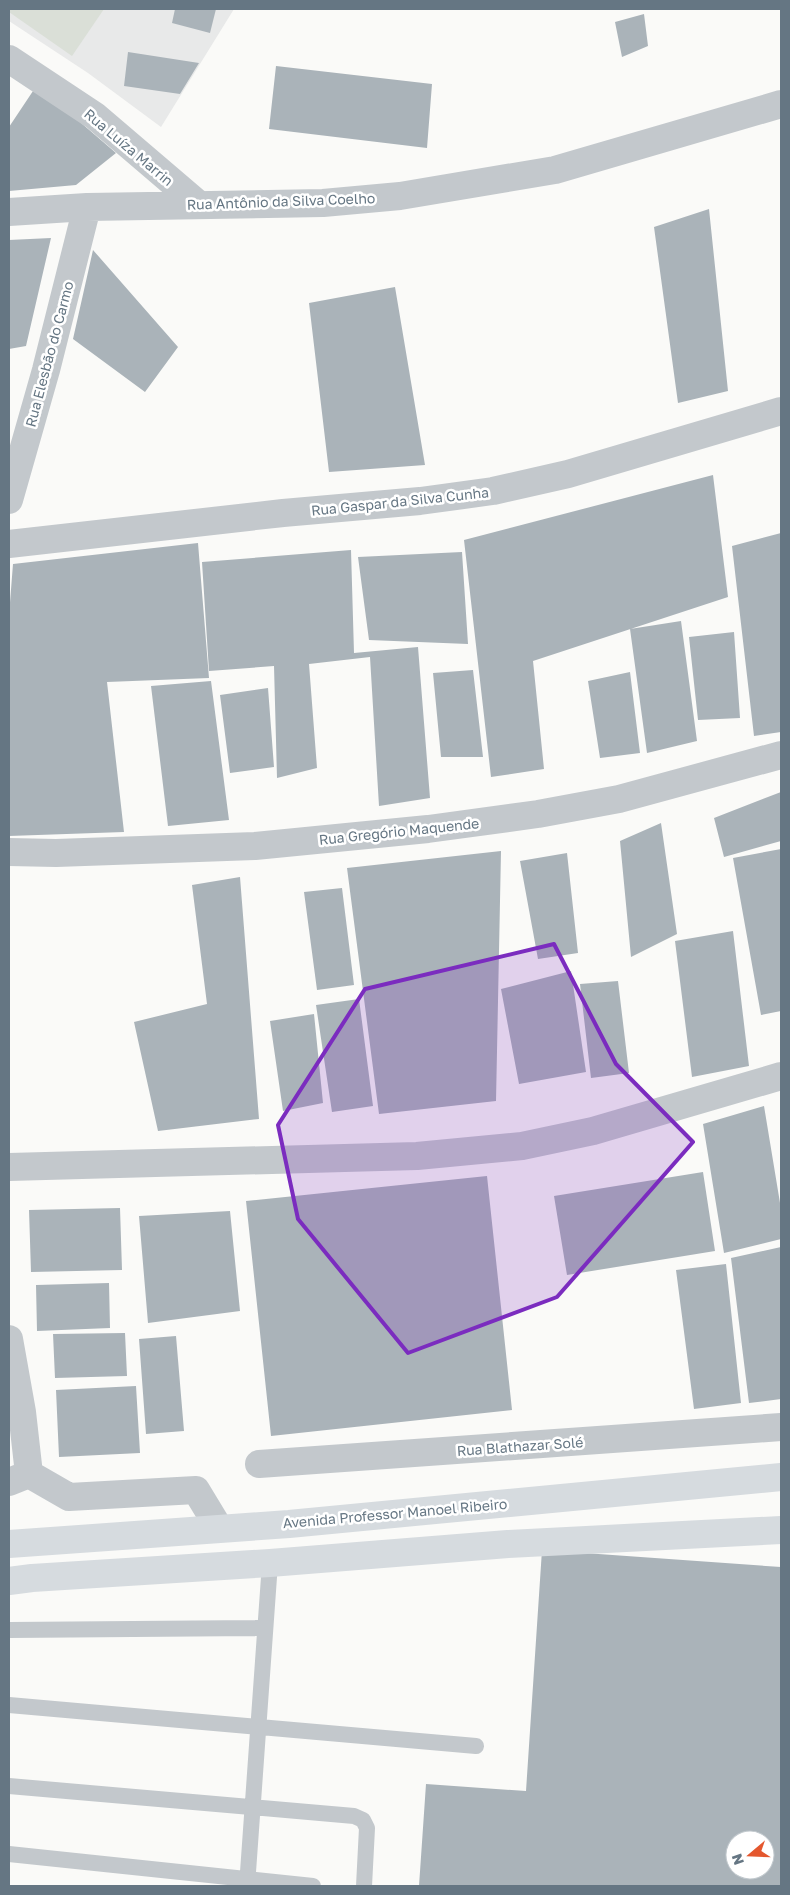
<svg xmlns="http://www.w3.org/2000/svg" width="790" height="1895" font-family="'Golos Text',sans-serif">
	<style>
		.built { fill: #e8e9e9 }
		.green { fill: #dadfd7 }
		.building { fill: #aab3b9; fill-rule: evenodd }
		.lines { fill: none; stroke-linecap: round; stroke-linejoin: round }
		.lane { stroke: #c3c8cc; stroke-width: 16 }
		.street { stroke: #c3c8cc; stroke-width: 28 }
		.secondary { stroke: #d6dbdf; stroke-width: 28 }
		.marked { fill: #7b2cbf; fill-opacity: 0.2; stroke: #7b2cbf; stroke-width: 4; stroke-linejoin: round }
		.labels { text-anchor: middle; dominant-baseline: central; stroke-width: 5; stroke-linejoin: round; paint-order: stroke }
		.street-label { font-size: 14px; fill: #657683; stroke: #fff }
	</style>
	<rect width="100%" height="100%" fill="#fafaf8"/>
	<path class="built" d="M9,9h225l-73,118 -73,-54 -79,-52z"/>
	<path class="green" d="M9,9h95l-32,47 -63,-44z"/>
	<path class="building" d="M175,9h41l-6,24 -38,-10z
		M644,14l4,32 -26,11 -7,-35z
		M128,52l71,11 -19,31 -56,-8z
		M276,66l156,18 -5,64 -158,-19z
		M37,85l79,68 -40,32 -67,6v-64z
		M709,209l19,182 -50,12 -24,-176z
		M51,238l-25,108 -17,3v-109z
		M93,250l85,97 -33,45 -72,-53z
		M395,287l30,178 -96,7 -20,-169z
		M713,475l15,122 -195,64 11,108 -53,8 -27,-237z
		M781,533v199l-27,4 -22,-190z
		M198,543l11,135 -102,4 17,150 -115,4v-221l4,-51z
		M351,550l3,103 64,-6 12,151 -51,8 -9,-149 -61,7 8,104 -40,10 -3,-112 -65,5 -7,-109z
		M462,552l6,92 -99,-4 -11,-83z
		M681,621l16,120 -50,12 -17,-124z
		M734,632l6,86 -42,2 -9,-83z
		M473,670l10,87h-42l-8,-84z
		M630,672l10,81 -40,5 -12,-77z
		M211,681l18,139 -61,6 -17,-140z
		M268,688l6,79 -44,6 -10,-78z
		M781,792v49l-57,16 -10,-39z
		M661,823l16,111 -46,23 -11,-116z
		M781,849v162l-20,4 -28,-157z
		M501,851l-5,250 -117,13 -32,-246z
		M567,853l11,100 -40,6 -18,-98z
		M240,877l19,242 -101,12 -24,-109 73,-18 -15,-119z
		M342,888l12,97 -37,5 -13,-98z
		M733,931l16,135 -57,11 -17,-136z
		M571,971l15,101 -67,12 -18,-95z
		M618,981l11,92 -38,5 -11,-94z
		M359,999l14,107 -41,6 -16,-107z
		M314,1014l9,89 -40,8 -13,-90z
		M764,1106l17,103v30l-57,14 -21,-129z
		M703,1172l12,79 -148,24 -13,-79z
		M487,1176l25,234 -241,26 -25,-235z
		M120,1208l2,62 -91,2 -2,-62z
		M230,1211l10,100 -92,12 -9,-107z
		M781,1247v152l-32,4 -18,-145z
		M726,1264l15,139 -47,6 -18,-139z
		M109,1283l1,45 -73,3 -1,-46z
		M125,1333l2,43 -72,2 -2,-44z
		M176,1336l8,95 -38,3 -7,-95z
		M136,1386l4,67 -81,4 -3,-67z
		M542,1550l239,17v319h-362l7,-102 100,7zM735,1840h30v30h-30z"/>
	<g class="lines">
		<path class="lane" d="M9,1630l255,-2
			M9,1705l467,41
			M9,1786l345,30 9,4 4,8 -3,58
			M9,1854l304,32
			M247,1886l23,-323"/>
		<path class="street" d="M9,59l86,57 103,88
			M9,212l78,-5 236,-4 77,-7 155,-26 226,-66
			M9,500l37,-130 41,-163
			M9,544l274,-31 137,-12 73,-10 75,-17 213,-63
			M9,852l47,1 199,-7 173,-17 110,-15 81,-15 162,-44
			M9,1167l408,-11 105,-10 71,-15 188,-55
			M9,1339l13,73 7,62
			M259,1464l522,-37
			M9,1482l20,-8 40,23 127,-7 23,38"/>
		<path class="secondary" d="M9,1544l280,-20 492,-47
			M9,1581l23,-3 238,-15 238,-19 273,-14"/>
	</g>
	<path class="marked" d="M554,944l62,120 77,78 -136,155 -149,56 -110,-134 -20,-94 87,-136z"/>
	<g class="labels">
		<g class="street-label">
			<text transform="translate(129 147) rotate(40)">Rua Luíza Marrin</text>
			<text transform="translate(281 201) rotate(-2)">Rua Antônio da Silva Coelho</text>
			<text transform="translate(49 354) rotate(-75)">Rua Elesbão do Carmo</text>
			<text transform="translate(400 501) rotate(-6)">Rua Gaspar da Silva Cunha</text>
			<text transform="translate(399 831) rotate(-6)">Rua Gregório Maquende</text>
			<text transform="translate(520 1446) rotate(-4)">Rua Blathazar Solé</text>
			<text transform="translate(395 1513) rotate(-5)">Avenida Professor Manoel Ribeiro</text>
		</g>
	</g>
	<rect width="790" height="1895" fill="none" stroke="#657683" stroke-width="20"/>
	<g transform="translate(750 1855) rotate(251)"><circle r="24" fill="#ffffff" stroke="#c1c8cd"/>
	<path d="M0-4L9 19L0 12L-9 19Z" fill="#e4572e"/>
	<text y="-8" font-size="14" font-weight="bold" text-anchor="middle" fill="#657683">N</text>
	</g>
</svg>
